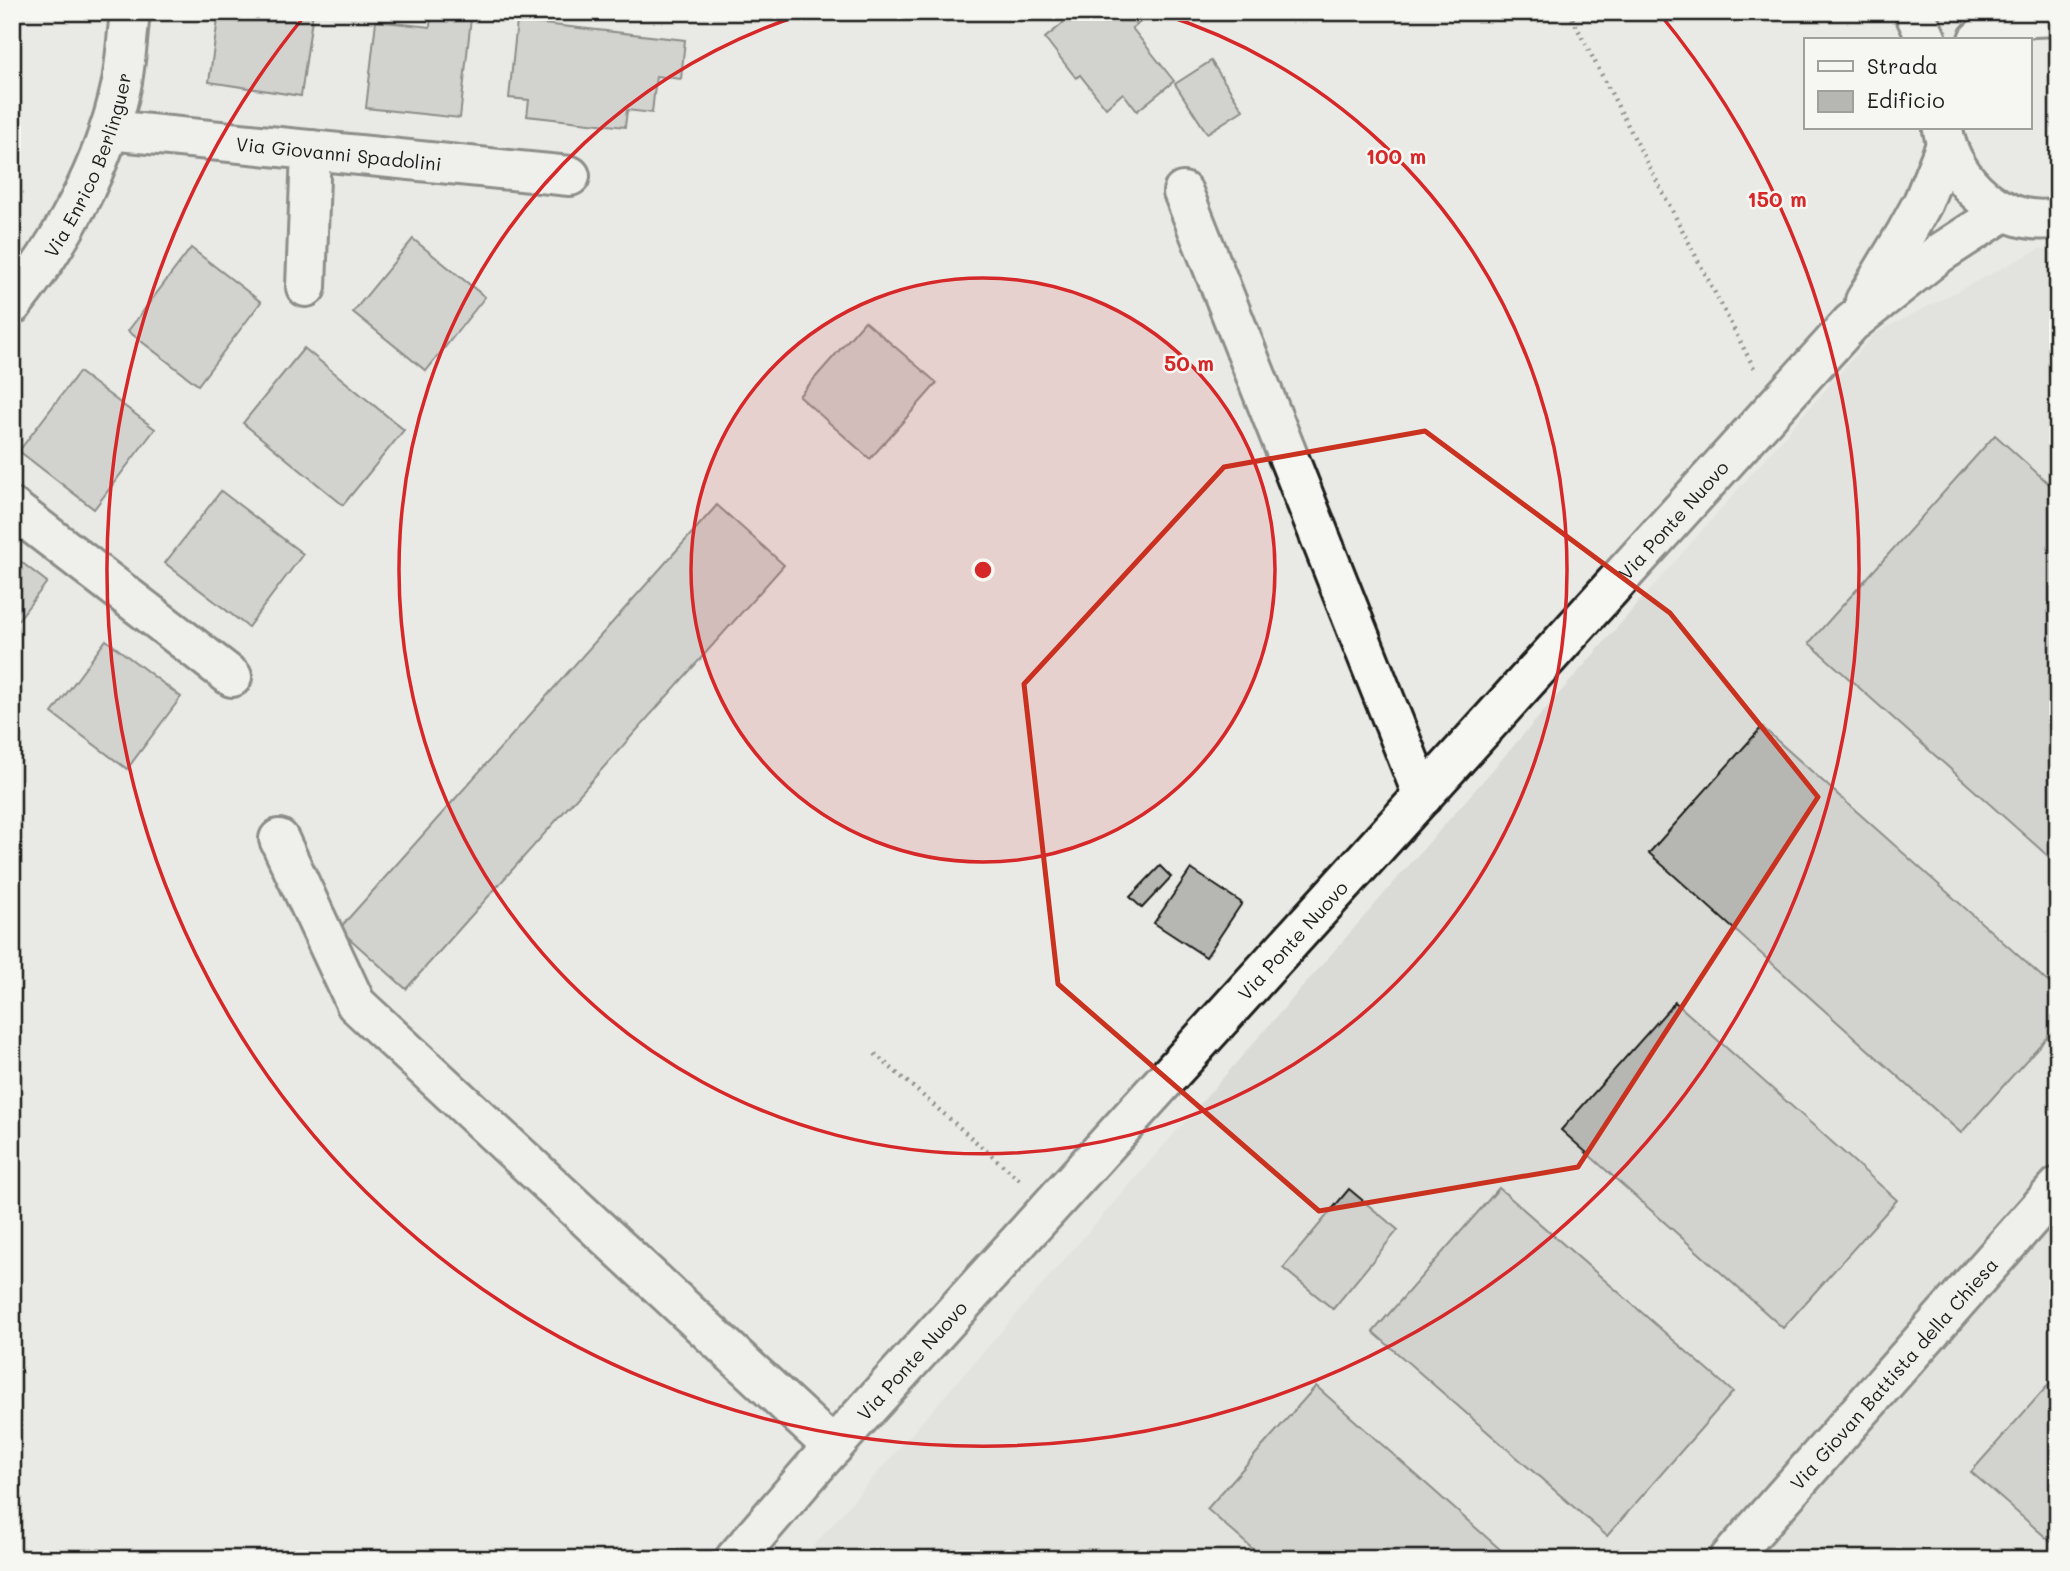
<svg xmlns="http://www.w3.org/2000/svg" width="2070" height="1571" font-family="Mali,sans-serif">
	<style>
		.built { fill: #dadad6 }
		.building { fill: #b6b6b3; stroke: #1c1c1c; stroke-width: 2 }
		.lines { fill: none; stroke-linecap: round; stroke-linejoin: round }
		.minor-casing { stroke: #1c1c1c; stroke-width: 44 }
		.path { stroke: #1c1c1c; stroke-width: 4.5; stroke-dasharray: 2 5; stroke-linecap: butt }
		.minor { stroke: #f6f6f2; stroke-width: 38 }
		.marked { fill: none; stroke: #c8321e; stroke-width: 5; stroke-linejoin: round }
		.ring { fill: none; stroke: #d62828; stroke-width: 3.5 }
		.labels { text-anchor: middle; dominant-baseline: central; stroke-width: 5; stroke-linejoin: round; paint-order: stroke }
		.street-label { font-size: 19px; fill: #1c1c1c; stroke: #f6f6f2 }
		.centre { fill: #d62828; stroke: #f6f6f2; stroke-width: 3.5 }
		.ring-label { font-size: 21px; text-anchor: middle; font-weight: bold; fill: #d62828; stroke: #f6f6f2; stroke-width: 5; stroke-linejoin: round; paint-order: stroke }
	</style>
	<rect width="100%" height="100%" fill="#e9e9e5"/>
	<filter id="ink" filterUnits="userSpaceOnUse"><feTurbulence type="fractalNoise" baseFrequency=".0143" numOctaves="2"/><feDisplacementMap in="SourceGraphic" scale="14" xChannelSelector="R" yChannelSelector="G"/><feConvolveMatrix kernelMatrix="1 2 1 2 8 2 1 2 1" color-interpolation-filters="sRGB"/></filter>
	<g filter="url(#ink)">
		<path class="built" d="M2041,248l17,6v1305h-1256l1072,-1225z"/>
		<path class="building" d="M219,12h94l-12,84 -92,-14z
			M1077,12h69l3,4 -17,12 42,53 -37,30 -14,-18 -17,15 -26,-33 -4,3 -31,-40z
			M431,14l40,4 -11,100 -94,-10 10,-87 54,6z
			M517,21l168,19 -4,39 -25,-3 -4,37 -25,-3 -2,17 -98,-11 2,-16 -20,-2z
			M1211,61l32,49 -36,23 -32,-49z
			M413,239l72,58 -59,74 -73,-59z
			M191,248l70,54 -63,83 -70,-54z
			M865,321l72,62 -67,76 -71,-63z
			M304,348l100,82 -61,75 -100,-82z
			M79,372l76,57 -61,80 -75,-58z
			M1995,435l63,57v373l-249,-222z
			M221,491l82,63 -55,73 -83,-64z
			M717,505l67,60 -378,424 -67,-60z
			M12,555l35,27 -35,46z
			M106,640l75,57 -54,72 -75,-56z
			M1762,727l296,264v34l-97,108 -312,-280z
			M1160,866l11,11 -29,31 -12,-11z
			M1191,869l51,34 -36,54 -52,-34z
			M1675,1002l222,198 -114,128 -222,-198z
			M1499,1188l234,204 -126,144 -234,-204z
			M1349,1189l49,41 -65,79 -50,-41z
			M2058,1374v174l-87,-76z
			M1316,1386l195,173h-247l-57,-50z"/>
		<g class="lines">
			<g class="minor-casing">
				<g id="minor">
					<path d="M1914,12l13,28"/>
					<path d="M1978,40c22,-20 51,-25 80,-23"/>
					<path id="s1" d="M109,130l461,46"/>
					<path d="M1943,130c9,51 59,99 115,88"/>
					<path d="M1183,192l240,604"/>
					<path d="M306,287l5,-137"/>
					<path d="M1865,301l41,-68 17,-31 23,-57"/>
					<path id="s2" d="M12,305c50,-63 92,-139 109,-218 5,-25 6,-50 9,-75"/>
					<path d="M12,508l220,169"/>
					<path d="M279,839l77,165 477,443"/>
					<path id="s3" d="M735,1559l83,-96 1033,-1140 89,-70 65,-42"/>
					<path id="s4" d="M1729,1559l329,-372"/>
				</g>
			</g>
			<path class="path" d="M1569,12l186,358
				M875,1054l146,127"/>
			<use href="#minor" class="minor"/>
		</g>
	</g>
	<path d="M0 0H2070V1571H0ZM1425,431l245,182 148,184 -240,370 -259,44 -261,-227 -34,-300 200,-217z" fill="#e9e9e5" fill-opacity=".55" fill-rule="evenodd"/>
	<path class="marked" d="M1425,431l245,182 148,184 -240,370 -259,44 -261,-227 -34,-300 200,-217z"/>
	<circle cx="983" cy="570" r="292" fill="#d62828" fill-opacity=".12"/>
	<g class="ring">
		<circle cx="983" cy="570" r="292"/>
		<path d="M1159 13A584 584 0 1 1 807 13"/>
		<path d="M1659 13A876 876 0 1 1 307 13"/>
	</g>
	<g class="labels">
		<g class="street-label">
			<text stroke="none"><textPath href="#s1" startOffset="231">Via Giovanni Spadolini</textPath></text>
			<text stroke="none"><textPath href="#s2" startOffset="161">Via Enrico Berlinguer</textPath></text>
			<text stroke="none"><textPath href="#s3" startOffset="1400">Via Ponte Nuovo</textPath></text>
			<text stroke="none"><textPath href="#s3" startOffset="833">Via Ponte Nuovo</textPath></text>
			<text stroke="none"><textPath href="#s3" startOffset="266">Via Ponte Nuovo</textPath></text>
			<text stroke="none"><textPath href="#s4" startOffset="248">Via Giovan Battista della Chiesa</textPath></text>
		</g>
	</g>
	<circle cx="983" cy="570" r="10" class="centre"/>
	<g class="ring-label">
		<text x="1396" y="164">100 m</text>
		<text x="1777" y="207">150 m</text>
		<text x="1189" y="371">50 m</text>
	</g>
	<rect width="2070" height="1571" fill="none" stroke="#f6f6f2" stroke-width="42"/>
	<rect x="21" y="21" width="2028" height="1529" fill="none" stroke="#1c1c1c" stroke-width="2.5" filter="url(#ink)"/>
	<rect x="1804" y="38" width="228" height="91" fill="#f6f6f2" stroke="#9f9f9c" stroke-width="2"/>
	<rect x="1818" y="61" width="35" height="10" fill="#f6f6f2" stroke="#9f9f9c" stroke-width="2"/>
	<text x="1867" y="74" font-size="21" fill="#1c1c1c">Strada</text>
	<rect x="1818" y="91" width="35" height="21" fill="#b6b6b3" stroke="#9f9f9c" stroke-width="2"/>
	<text x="1867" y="108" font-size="21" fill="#1c1c1c">Edificio</text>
</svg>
